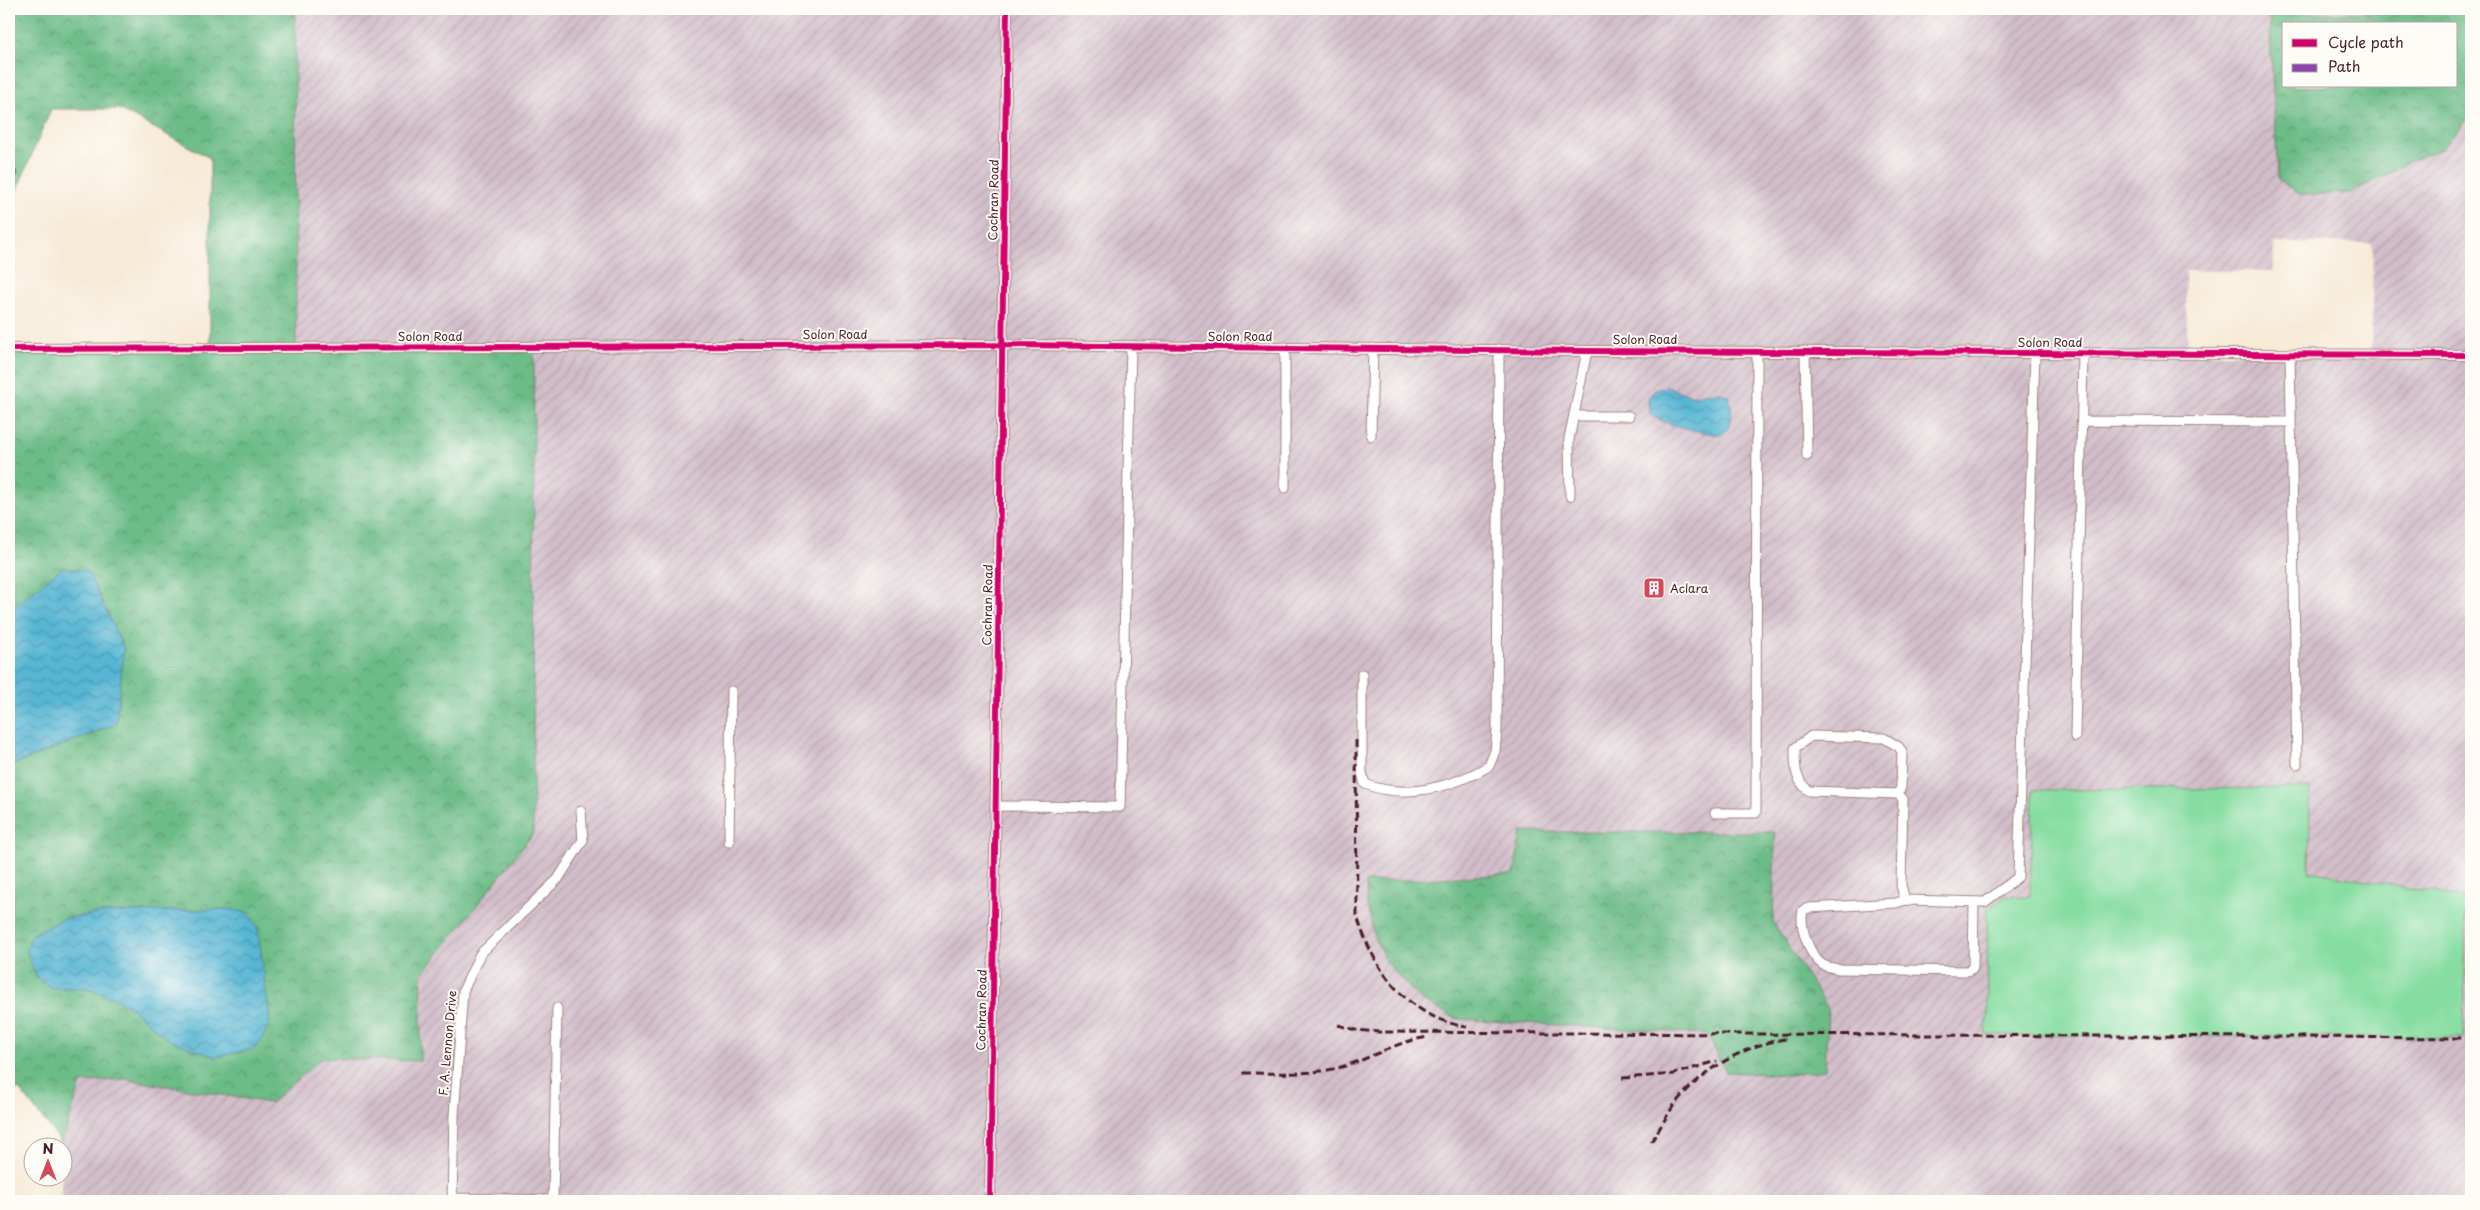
<svg xmlns="http://www.w3.org/2000/svg" width="2480" height="1210" font-family="'Playpen Sans',sans-serif">
	<style>
		.industrial { fill: url(#industrial-furrows); fill-rule: evenodd }
		.green { fill: #86dda1; stroke: #687e66 }
		.forest { fill: url(#forest-crowns); stroke: #5b6e59; fill-rule: evenodd }
		.water { fill: url(#water-waves); stroke: #506a80 }
		.lines { fill: none; stroke-linecap: round; stroke-linejoin: round }
		.minor-casing { stroke: #a08480; stroke-width: 11 }
		.tertiary-casing { stroke: #a08480; stroke-width: 12 }
		.minor { stroke: #fff; stroke-width: 9 }
		.tertiary { stroke: #fff; stroke-width: 10 }
		.rail { stroke: #4a1f2b; stroke-width: 3; stroke-dasharray: 8 4; stroke-linecap: butt }
		.quiet { stroke: #8e44ad; stroke-width: 5; stroke-dasharray: 10 5; stroke-linecap: butt }
		.cycleway-casing { stroke: #fdfcf7; stroke-width: 9 }
		.cycleway { stroke: #d6006c; stroke-width: 6 }
		.labels { text-anchor: middle; dominant-baseline: central; stroke-width: 4; stroke-linejoin: round; paint-order: stroke }
		.street-label { font-size: 12px; fill: #4a1f2b; stroke: #fdfcf7 }
		.poi-label { font-size: 12px; fill: #4a1f2b; stroke: #fdfcf7; text-anchor: start }
	</style>
	<defs>
		<pattern id="industrial-furrows" width="10" height="10" patternUnits="userSpaceOnUse" patternTransform="scale(1.25)"><rect width="10" height="10" fill="#d1bdc9"/><path d="M-1 1l2-2M0 10L10 0M9 11l2-2" fill="none" stroke="#b5a2ad"/></pattern>
		<pattern id="forest-crowns" width="20" height="18" patternUnits="userSpaceOnUse" patternTransform="scale(1.25)"><rect width="20" height="18" fill="#6cbc87"/><path d="M2 6a3 3 0 1 1 6 0M12 15a3 3 0 1 1 6 0" fill="none" stroke="#5b986f"/></pattern>
		<pattern id="water-waves" width="16" height="10" patternUnits="userSpaceOnUse" patternTransform="scale(1.25)"><rect width="16" height="10" fill="#56b6d4"/><path d="M0 5q4-4 8 0t8 0" fill="none" stroke="#4993ac"/></pattern>
	</defs>
	<rect width="100%" height="100%" fill="#fdfcf7"/>
	<filter id="ink" filterUnits="userSpaceOnUse"><feTurbulence type="fractalNoise" baseFrequency=".02" numOctaves="2"/><feDisplacementMap in="SourceGraphic" scale="10" xChannelSelector="R" yChannelSelector="G"/><feConvolveMatrix kernelMatrix="1 2 1 2 8 2 1 2 1" color-interpolation-filters="sRGB"/></filter>
	<filter id="wash" filterUnits="userSpaceOnUse"><feTurbulence type="fractalNoise" baseFrequency=".0096" numOctaves="4" result="noise"/><feDisplacementMap in="SourceGraphic" scale="20" xChannelSelector="R" yChannelSelector="G"/><feGaussianBlur stdDeviation="1.12" result="paint"/><feColorMatrix in="noise" values="0 0 0 0 0 0 0 0 0 0 0 0 0 0 0 0 0 1.4 0 .05"/><feComposite in="paint" operator="in"/></filter>
	<g filter="url(#wash)">
		<rect width="100%" height="100%" fill="#f7ead6"/>
		<path class="industrial" d="M295,9h2176v1192h-2410l1,-58 18,-60 44,-4 146,24 52,-45 98,3 2,-86 111,-141 -237,-487zM2284,24h172v62h-172zM2274,243h99l-2,111h-183l-3,-83h89z"/>
		<path class="green" d="M2310,788l-1,83 157,27 -2,140 -479,-3 3,-20 -1,-105 16,-13 27,-1 3,-106z"/>
		<path class="forest" d="M9,9h286l1,338h238l-1,487 -111,141 -2,86 -98,-3 -52,45 -146,-24 -43,4 -19,60 -43,-54 -10,2v-325l107,-42 -53,-157 -54,44v-262l201,-1v-190l-91,-49h-68l-42,100zM228,909l-59,131 -41,-35 -39,-17 -26,-69 39,-6z
			M2471,11v104l-29,33 -34,14 -56,31 -51,2 -23,-15 -9,-166zM2284,24h172v62h-172z
			M1521,832h254l-2,90 55,87 -3,61 -36,5 -63,-3 -19,-38 -250,-15 -36,-19 -34,-36 -13,-28 -7,-31 -1,-23 148,-8z"/>
		<path class="water" d="M1667,387l25,9 27,-4 9,4c5,16 7,27 -6,39 -20,-2 -56,-10 -72,-20l-2,-17 7,-8z
			M63,567l25,5 36,77 -8,75 -107,42v-155z
			M228,909l22,4 8,16 12,92 -7,17 -9,11 -38,8 -47,-17 -41,-35 -39,-17h-36l-16,-10 -10,-26 4,-17 32,-16 39,-6z"/>
	</g>
	<g filter="url(#ink)">
		<g class="lines">
			<g class="minor-casing">
				<path id="minor" d="M1285,347v141
					M1805,351l2,105
					M2290,354l7,410
					M1575,416h54
					M2082,421l209,1
					M1371,436l2,-88
					M1570,496l-1,-57 18,-88
					M1362,674v99l3,11c40,16 88,3 124,-18l6,-15 2,-20 2,-382
					M2075,737l8,-383
					M1898,794l3,-7 1,-35 -3,-5 -15,-9 -73,-2 -16,12c0,18 -1,31 14,43l89,3 5,5 -2,86 4,15 80,2 33,-25 17,-524
					M995,806l125,1 11,-461
					M1715,813h41l1,-462
					M729,842l2,-151
					M1905,900l-9,3 -87,5 -6,2c-4,16 6,46 20,55 4,2 11,3 15,4l129,2 6,-3 1,-66
					M452,1198l101,2 4,-192
					M452,1201l2,-85 9,-125 17,-37 78,-75 25,-39 -2,-29"/>
			</g>
			<g class="tertiary-casing">
				<path id="tertiary" d="M9,349l993,-4 585,6 884,4
					M990,1201l17,-1192"/>
			</g>
			<use href="#minor" class="minor"/>
			<use href="#tertiary" class="tertiary"/>
			<path class="rail" d="M1356,740l1,176c17,55 50,101 110,111
				M1338,1025l18,5 23,2 1092,6
				M1243,1073c35,0 71,3 105,-8 27,-9 51,-24 80,-28
				M1622,1078l52,-4 43,-13
				M1651,1142c8,-12 15,-25 23,-37 27,-34 69,-60 112,-66"/>
			<path class="quiet" d="M9,156c6,10 8,23 0,33"/>
			<g class="cycleway-casing">
				<path id="cycleway" d="M9,349l993,-4 585,6 884,4
					M990,1201l17,-1192"/>
			</g>
			<use href="#cycleway" class="cycleway"/>
		</g>
	</g>
	<defs>
		<g id="building-square" transform="scale(1.125)"><rect x="-9" y="-9" width="18" height="18" rx="4" fill="#d1495b" stroke="#fdfcf7"/><path d="M-4-6H4V6H1V3H-1V6H-4ZM-2.5-4.3h1.7v1.8h-1.7ZM.8-4.3h1.7v1.8H.8ZM-2.5-1h1.7V.8h-1.7ZM.8-1h1.7V.8H.8Z" fill="#fff"/></g>
	</defs>
	<g fill-rule="evenodd">
		<use href="#building-square" x="1654" y="588"/>
	</g>
	<g class="labels">
		<g class="street-label">
			<text transform="translate(993 200) rotate(-89)">Cochran Road</text>
			<text x="835" y="334">Solon Road</text>
			<text x="430" y="336">Solon Road</text>
			<text x="1240" y="336">Solon Road</text>
			<text x="1645" y="339">Solon Road</text>
			<text x="2050" y="342">Solon Road</text>
			<text transform="translate(987 605) rotate(-89)">Cochran Road</text>
			<text transform="translate(981 1010) rotate(-89)">Cochran Road</text>
			<text transform="translate(447 1043) rotate(-85)">F. A. Lennon Drive</text>
		</g>
		<g class="poi-label">
			<text x="1670" y="588">Aclara</text>
		</g>
	</g>
	<rect width="2480" height="1210" fill="none" stroke="#fdfcf7" stroke-width="30"/>
	<rect x="2282" y="22" width="175" height="65" fill="#fdfcf7" stroke="#b5a4a5"/>
	<rect x="2292" y="39" width="25" height="8" fill="#d6006c" stroke="#b5a4a5"/>
	<text x="2328" y="48" font-size="15" fill="#4a1f2b">Cycle path</text>
	<rect x="2292" y="64" width="25" height="8" fill="#8e44ad" stroke="#b5a4a5"/>
	<text x="2328" y="72" font-size="15" fill="#4a1f2b">Path</text>
	<g transform="translate(48 1162)"><circle r="24" fill="#fdfcf7" stroke="#b5a4a5"/>
	<path d="M0-4L9 19L0 12L-9 19Z" fill="#d1495b"/>
	<text y="-8" font-size="14" font-weight="bold" text-anchor="middle" fill="#4a1f2b">N</text>
	</g>
</svg>
